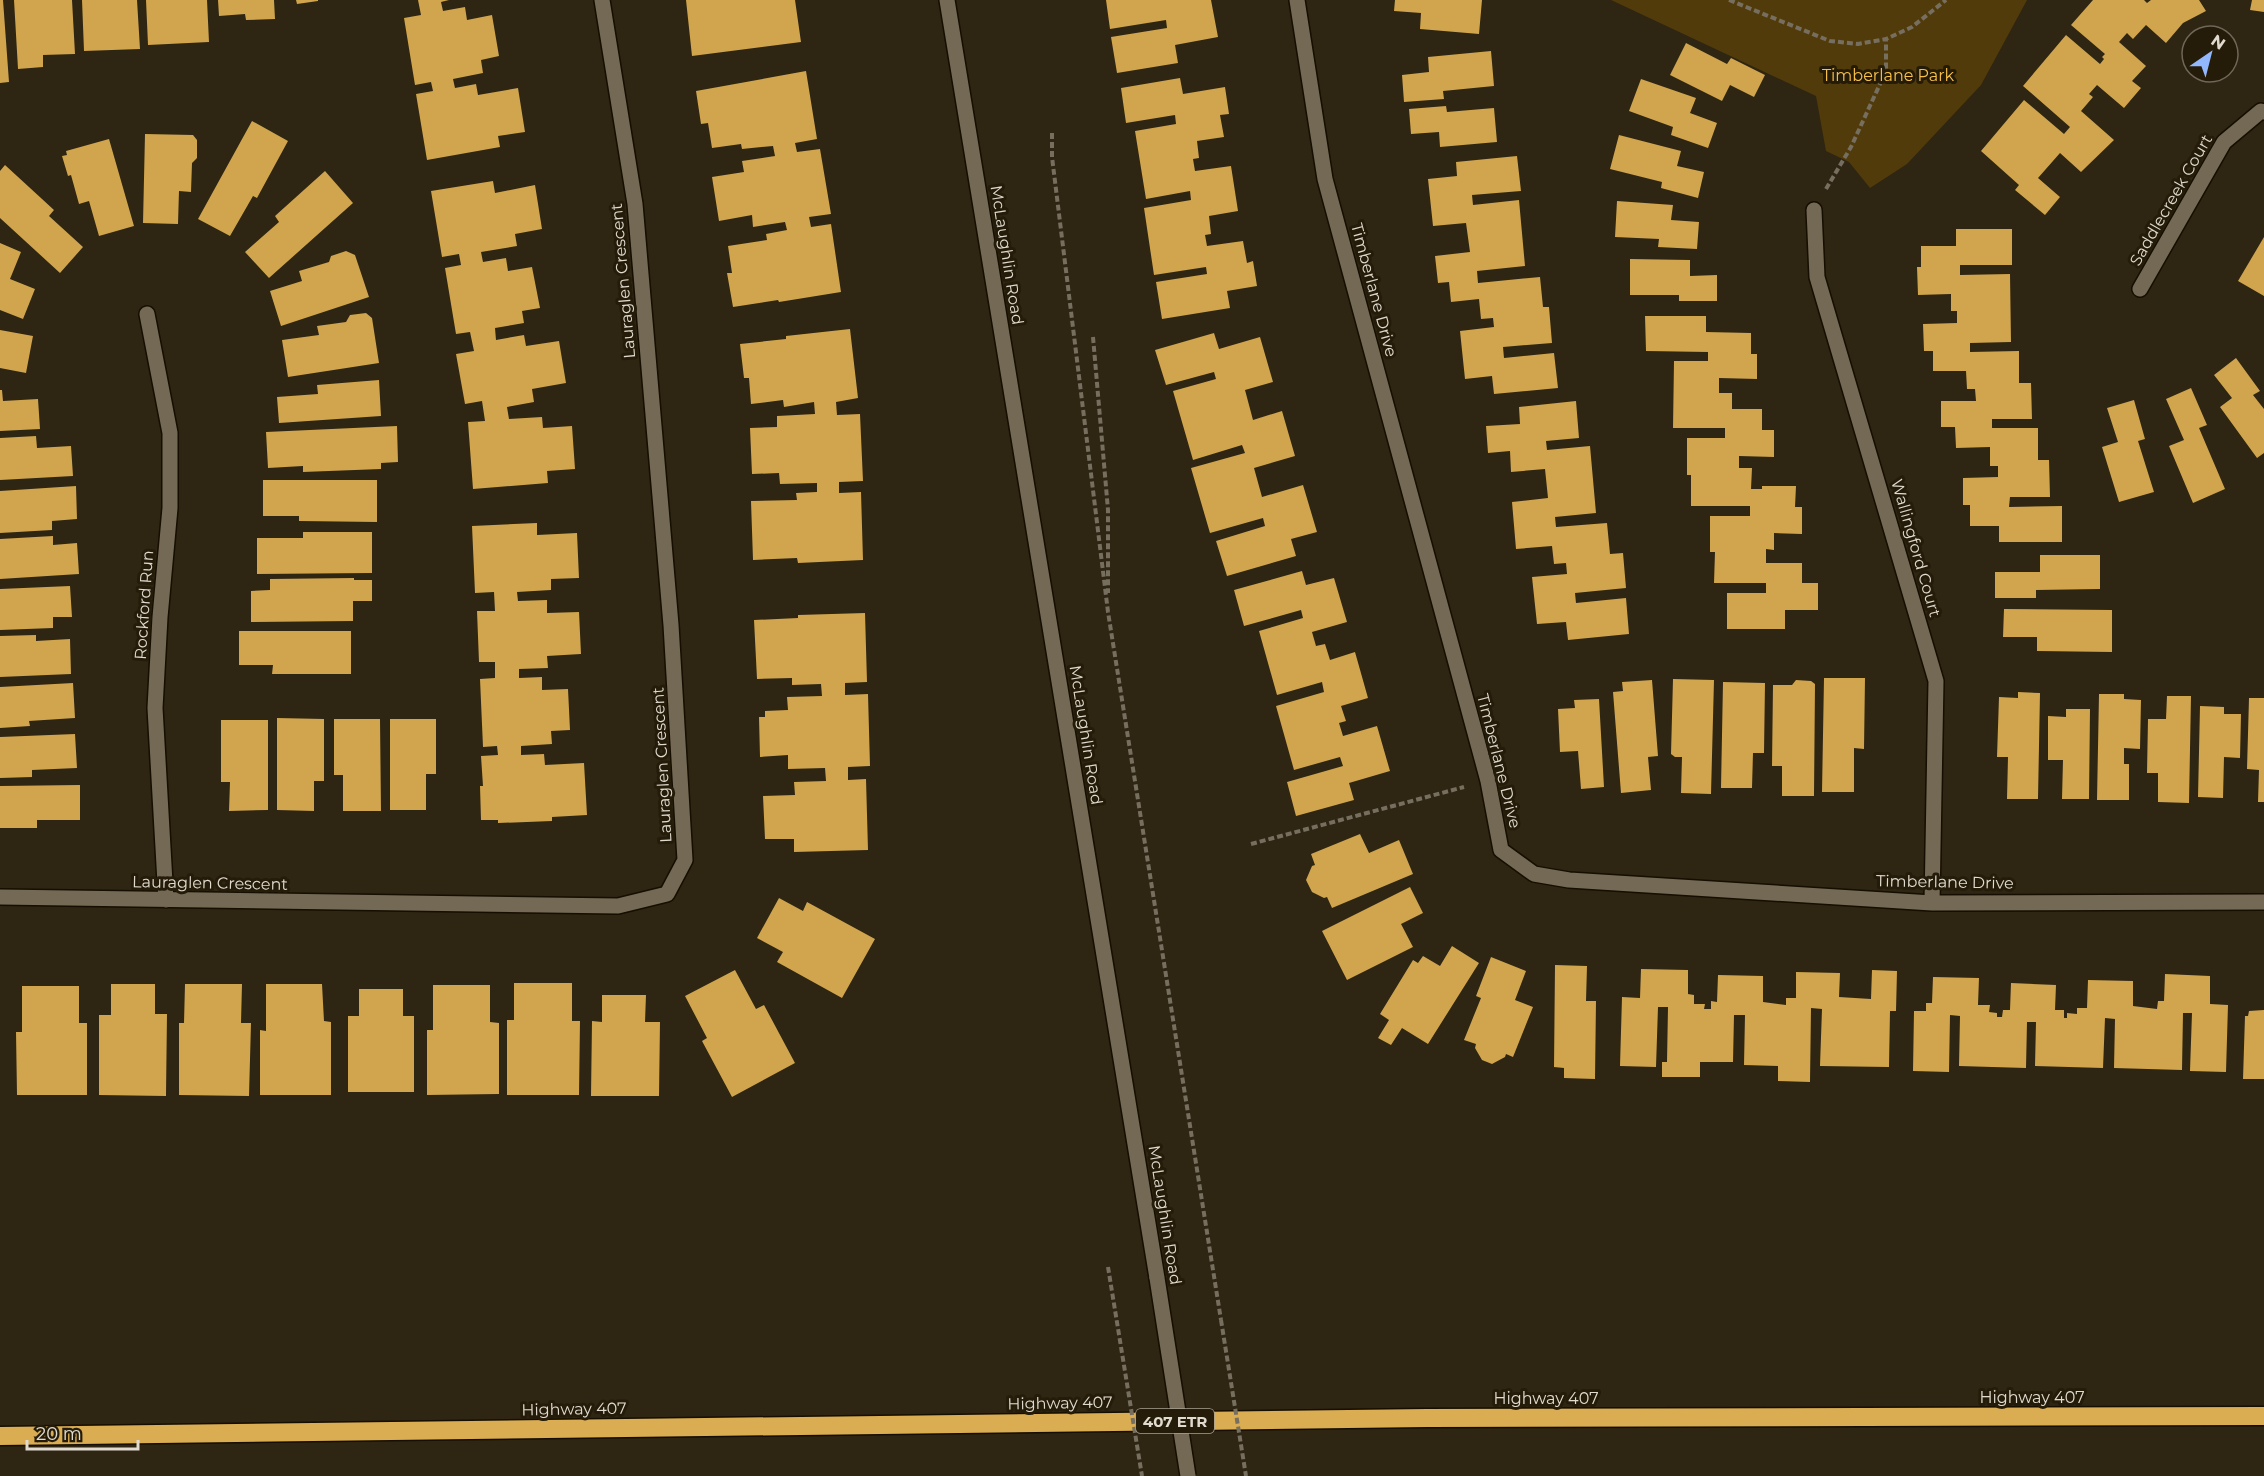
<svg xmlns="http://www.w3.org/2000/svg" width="2264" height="1476" font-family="Montserrat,sans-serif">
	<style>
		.green { fill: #513b0b }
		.building { fill: #d0a54d }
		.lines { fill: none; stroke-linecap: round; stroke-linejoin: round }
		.minor-casing { stroke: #160e01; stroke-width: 18 }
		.tertiary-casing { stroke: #160e01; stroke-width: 18 }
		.motorway-casing { stroke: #160e01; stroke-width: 21 }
		.path { stroke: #766e5f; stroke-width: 4; stroke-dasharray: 6 3; stroke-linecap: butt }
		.minor { stroke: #746955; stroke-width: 15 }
		.tertiary { stroke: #746955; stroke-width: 15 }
		.motorway { stroke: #daad52; stroke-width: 18 }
		.tertiary-bridge-casing { stroke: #160e01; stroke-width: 18; stroke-linecap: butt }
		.path-bridge { stroke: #766e5f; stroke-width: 4; stroke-dasharray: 6 3; stroke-linecap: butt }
		.tertiary-bridge { stroke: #746955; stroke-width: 15 }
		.labels { text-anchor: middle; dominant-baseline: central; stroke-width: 6; stroke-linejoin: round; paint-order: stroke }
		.shield { fill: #241b09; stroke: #a8a194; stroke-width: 1.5 }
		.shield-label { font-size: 15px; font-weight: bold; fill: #e0dacf }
		.park-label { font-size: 16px; fill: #f8c048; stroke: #241b09 }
		.street-label { font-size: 16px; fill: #e0dacf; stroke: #241b09 }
	</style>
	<rect width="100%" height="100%" fill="#2e2513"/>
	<path class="green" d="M1611,0h416l-46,85 -74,79 -37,24 -21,-26 -23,-11 -10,-55z"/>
	<path class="building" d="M0,0h3l6,82 -9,1z
		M14,0h58l3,54 -32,1v12l-25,2z
		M82,0h55l3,49 -56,2z
		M146,0h61l2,42 -61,3z
		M218,0h56l1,19 -29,1 -1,-6 -26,2z
		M296,0h22v1l-21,3z
		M418,0h31l-8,2 2,9 22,-4 2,13 25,-5 7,41 -18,4 2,13 -30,6 2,9 21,-4 2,11 40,-7 7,44 -27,4 2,11 -73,13 -11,-66 17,-3 -2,-9 -16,3 -11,-67 17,-3z
		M686,0h109l6,42 -109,14z
		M1106,0h105l7,37 -43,8 3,18 -61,10 -6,-36 56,-9 -1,-8 -56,9z
		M1395,0h87l-3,34 -59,-5 1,-16 -27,-2z
		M2093,0h51l3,3 4,-3h48l7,11 -23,12 -17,20 -20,-18 -13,14 -6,-6 -8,9 27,24 -14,15 9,7 -17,20 -27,-23 -8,9 4,3 -12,14 33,29 -33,32 -21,-19 -22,25 22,19 -15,18 -30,-25 4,-5 -38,-34 43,-51 40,34 6,-7 -47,-41 43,-51 34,29 4,-5 -2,-2 3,-3 -34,-29z
		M2252,0h12v12l-14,-2z
		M1686,43l41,21 4,-6 34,17 -11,22 -24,-12 -8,16 -52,-26z
		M1491,51l3,35 -51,5 1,8 -40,3 -2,-27 27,-3 -1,-15z
		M806,71l11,68 -22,4 2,9 23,-3 11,65 -22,3 2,10 20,-3 10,68 -62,10 -1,-2 -45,7 -6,-34h5l-4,-27 39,-6 -1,-6 21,-4 -2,-8 -32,5 -1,-12 -33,6 -7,-44 32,-5 -2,-11 33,-5 -2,-10 -31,3 -1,-5 -29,4 -4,-25 -7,1 -5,-33z
		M1180,78l3,16 42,-7 4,27 -9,1 4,22 -27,4 2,17 -6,1 2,12 36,-5 7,45 -29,5 2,18 -6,1 2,11 36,-5 4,22 6,-2 4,25 -30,5 3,17 -68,11 -6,-37 51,-8 -1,-7 -52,8 -10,-67 47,-8 -1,-9 -44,8 -11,-68 41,-7 -1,-9 -49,8 -5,-35z
		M1641,79l55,19 -6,15 27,10 -9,25 -37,-13 2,-8 -44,-16z
		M1446,106l1,6 47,-4 3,34 -57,5 -1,-15 -28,2 -2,-25z
		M252,121l36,20 -31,57 -4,-2 -23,40 -32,-17z
		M145,134l48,1 4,5v18l-5,5 -1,29 -12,-1 -1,33 -35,-1z
		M1619,135l62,16 -4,15 27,6 -6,26 -37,-10 1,-6 -52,-13z
		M109,139l25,87 -35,10 -10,-35 -10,3 -8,-29 -3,1 -6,-20 5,-1 -1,-4z
		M1517,156l4,35 -49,4 1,10 46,-5 6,66 -48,5 1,12 62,-6 3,30h6l3,36 -49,4 1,11 50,-5 4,35 -64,6 -2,-18 -27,3 -5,-48 34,-4 -1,-9 -12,1 -2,-20 -28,3 -2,-20 -11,1 -3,-27 35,-4 -4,-29 -33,3 -5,-47 29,-3 -1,-14z
		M5,165l49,45 -5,6 34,31 -23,26 -60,-55v-47z
		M325,171l28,32 -84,75 -24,-26 34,-30 -4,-6z
		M493,181l2,12 40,-8 7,44 -27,5 2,12 -36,6 2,10 23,-4 2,13 24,-4 8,41 -18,3 2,12 -29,5 1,12 28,-5 2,11 33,-5 7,42 -34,6 2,13 -27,5 2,12 33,-2 1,11 29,-2 3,43 -28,2 1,12 -75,6 -5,-67 17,-1 -3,-20 -17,3 -9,-50 18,-3 -4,-19 -14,2 -11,-66 16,-3 -2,-11 -17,3 -11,-66z
		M1617,201l56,4 -2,15 28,2 -2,27 -39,-2 1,-8 -44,-2z
		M1956,229h56v36h-52v10l50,-1 1,68 -41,1v9l49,-1v32h12l1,36h-40v9h46v32h11l1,37h-40l-1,10 53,-1v36h-63v-16h-29v-21h-7v-27l35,-1v-11h-8v-19l-34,1 -1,-21h-14v-26h35l-1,-12h-8l-1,-18h-33v-20h-9l-1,-27 34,-1v-12h-6v-17l-33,1 -1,-28h4v-21h35z
		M2264,237v59l-26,-15z
		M0,243l21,9 -11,27 25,10 -12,30 -23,-9z
		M346,251l9,4 14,42 -88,29 -11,-35 32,-10 -3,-10 30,-9 2,-6z
		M1630,259l60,1v16l27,-1v26h-38v-6h-49z
		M366,313l6,5 7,45 -91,14 -6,-37 37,-5 -2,-9 29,-4 4,-7z
		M1645,316h61v16l45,1v21h6v25l-38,-1v15h13v16h30v21h12v27l-35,-1v12h13l-1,21h11v-3h34l-1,21h7v27l-28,-1v17l-8,-1v14h36v20h16v27h-33v19h-58v-36h39v-10h-52l1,-31h-5v-36h40v-10h-59v-31h-4v-37h38v-10h-52l1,-67h34v-9l-62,-1z
		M850,329l8,69 -22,4 1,13 23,-1 3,67 -24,1v11l22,-1 2,68 -65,3 -1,-5 -44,2 -2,-59 46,-1 -1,-7 21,-1v-9l-37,1 -1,-11 -27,1 -2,-46 27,-1v-11l38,-2 -1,-12 -30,5 -1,-7 -32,4 -2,-26h-5l-4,-34 46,-5v-3z
		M0,330l33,6 -7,37 -26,-5z
		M1214,333l5,16 41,-12 13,45 -28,8 8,30 29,-9 13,45 -41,12 8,29 41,-12 14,47 -26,7 5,17 -69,20 -11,-35 49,-15 -2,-8 -53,15 -19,-65 54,-15 -3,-8 -49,15 -20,-69 43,-12 -2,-7 -48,13 -11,-35z
		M2236,358l24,33 -7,4 11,14v44l-7,5 -37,-51 12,-9 -18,-23z
		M379,380l2,36 -102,7 -2,-26 41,-3 -1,-9z
		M2191,388l16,37 -8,3 26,61 -32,14 -24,-57 15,-6 -18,-41z
		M0,390h2l1,11 35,-2 2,30 -40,2z
		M2134,400l11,39 -7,2 16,51 -35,10 -17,-55 16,-5 -11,-34z
		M1576,401l3,37 -33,3 1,9 43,-4 6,67 -41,4 1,10 51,-4 3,31 13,-1 3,35 -51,5 1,10 50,-5 3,36 -61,6 -2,-18 -29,2 -5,-47 35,-3 -1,-11 -12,1 -2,-18 -36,3 -4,-47 36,-4 -3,-29 -34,3 -1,-21 -22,2 -2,-27 34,-2 -1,-17z
		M397,426l1,36 -17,1v6l-78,3v-6l-35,2 -2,-36z
		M36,436l1,12 34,-2 2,30 -73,4v-42z
		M263,480h114v42l-78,-1v-5h-36z
		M76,486l1,33 -25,2v9l-52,3v-42z
		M537,523v12l40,-2 2,45 -28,1v11l-34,2 1,9 29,-1v13l32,-1 2,42 -34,2 1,12 -29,1v9l23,-1v13l26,-1 2,41 -19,1 1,13 -31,2v9l23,-1 1,11 39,-2 3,52 -35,2v4l-54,2v-3h-17l-1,-34h3l-2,-30 17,-1 -1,-9 -14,1 -3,-68 15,-1v-16h-16l-2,-51h18l-1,-19 -19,1 -3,-67z
		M303,532h69v41l-115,1v-36h46z
		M53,536v9l24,-2 2,31 -79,5v-40z
		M2040,555h60v34l-64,1v8h-41v-26h45z
		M1302,571l4,14 28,-7 13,44 -35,10 4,14 9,-2 5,16 25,-8 13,46 -27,8 5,15 -7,2 4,13 34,-10 13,45 -41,12 5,17 -58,16 -9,-34 56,-16 -3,-9 -46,13 -18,-64 48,-14 -2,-10 -45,13 -18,-64 44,-13 -2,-8 -57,16 -10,-36z
		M354,578v2h18v21h-19v20l-102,1v-31l19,-1v-11z
		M70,586l2,31h-19v11l-53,2v-41z
		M2004,609l108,1v42l-75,-1v-14h-34z
		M865,613l2,69 -22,1v12l23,-1 2,72 -22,1v13l18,-1 2,71 -74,2v-13h-29l-2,-43 32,-1 -1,-13 32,-1 -1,-13 -37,1v-14l-28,2 -1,-40h6v-6l23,-1 -1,-13 35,-1 -1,-12 -29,1v-7l-35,1 -3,-59 44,-2v-3z
		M239,631h112v43h-79l1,-9h-34z
		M36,635v6l34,-2 1,35 -71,3v-41z
		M1824,678h41l-1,71 -10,-1v44h-32z
		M1673,679l41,1 -3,114 -30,-1 1,-36h-7l-4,-3z
		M1652,680l6,76 -10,1 3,33 -30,3 -8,-101 10,-1 -1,-9z
		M1796,680l15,1 4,3 -1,112h-32v-30h-10l1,-81h19z
		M1723,682l42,1 -1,70h-11l-1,35h-31z
		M73,683l2,35 -46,3 1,5 -30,2v-41z
		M2018,692l22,1 -2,106h-31l1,-42h-11l2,-60 19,1z
		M2099,694h25v5l17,1 -1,49 -16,-1v16h5v36h-32z
		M2167,696h24l-2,107 -31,-1v-29h-11l1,-54h18z
		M2249,698h15v104h-6l1,-32 -12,-1z
		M1599,699l5,88 -23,2 -3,-38 -18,1 -2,-43 17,-1 -1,-8z
		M2200,706l24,1v7h17l-1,44 -16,-1 -1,41 -25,-1z
		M2066,709h24l-1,90h-27l1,-39h-15v-44l18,1z
		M277,718l47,1v62h-10v30l-37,-1z
		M334,719h46l1,92h-38v-36h-9z
		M390,719h46v55h-10v36h-36z
		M221,720h47v90l-39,1 1,-29h-9z
		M75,734l2,34 -45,2v7l-32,1v-41z
		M80,785v35h-43v8h-37v-42z
		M1360,834l9,19 30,-13 14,34 -81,34 -5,-11 -3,1 -12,-6 -6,-12 6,-14 3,-1 -4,-11z
		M1410,887l13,26 -22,11 12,23 -66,33 -25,-49z
		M779,898l24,13 4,-9 68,37 -33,59 -65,-36 6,-10 -26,-14z
		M1452,946l27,17 -51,81 -26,-16 -11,17 -13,-7 11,-18 -9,-6 33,-54 5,3 5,-7 17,10z
		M1491,957l35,14 -11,29 18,7 -20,50 -7,-3 -1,3 -13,7 -10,-4 -7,-12 1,-4 -12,-4 17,-42 -5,-2z
		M1555,965l32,1 -1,35h10l-1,78 -31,-1v-10l-10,-1z
		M1641,969l47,1v24l6,1v9h11l-1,5h7v-8l6,1 1,-27 45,1v26l23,3v-7h10v-26l44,1 -1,24 32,2 1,-29 25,1 -1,40h-6l-1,56 -69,-1 2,-57 -11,-1 -1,74 -32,-1v-15l-34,-1 1,-50h-11l-1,47h-33v15h-38v-15h5l1,-55h-10l-2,60 -36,-1 2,-69 18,1z
		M735,970l21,39 8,-4 31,58 -63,34 -30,-56 5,-3 -22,-42z
		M2165,974l45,2v28l18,1 -2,67 -36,-1 2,-58h-9l-1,57 -68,-2 1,-49 -10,-1 -2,50 -68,-2 1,-44h-9l-1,46 -67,-2 1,-50 -10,-1 -1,57 -36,-1 1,-60h12v-8h6l1,-26 46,1 -1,27h12l-1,7 8,1v4h5l1,-7h7l1,-27 45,2 -1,25h9v8h3v-5l10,1v-6h10l1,-28 45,1v25l24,3 1,-8h6z
		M514,983h58v38h8l-1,74h-72v-75h7z
		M111,984h44v30h12l-1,82 -67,-1v-80h12z
		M185,984h57l-1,39h10l-2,73 -70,-1v-72h5z
		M266,984h56l2,37 7,1v73h-71v-65l6,1z
		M433,985h57v37l9,1v71l-72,1v-65h6z
		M22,986h57v37h8v72h-70l-1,-63h6z
		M359,989h44v27h11v76h-66v-76h11z
		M602,995h44l-1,27h15l-1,74h-68l1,-75 10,1z
		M2264,1010v69h-21l2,-63h3l1,-5z"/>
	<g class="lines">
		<g class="minor-casing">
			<path id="minor" d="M1297,0l28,179 163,602 13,69 33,24 35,6 363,23 332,-1
				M1814,210l3,67 119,404 -4,222
				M2140,289l84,-147 37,-31 3,1
				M147,314l23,119v75l-10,109 -5,91 11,192
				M0,897l618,9 49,-12 18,-34 -14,-235 -36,-421 -33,-204"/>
		</g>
		<g class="tertiary-casing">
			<path id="tertiary" d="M947,0l210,1278"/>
		</g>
		<g class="motorway-casing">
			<path id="motorway" d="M0,1436l1427,-18 837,-2"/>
		</g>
		<path class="path" d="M1729,0l101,41 28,3 28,-5 26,-12 34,-27
			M1052,133v24l56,455 113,708
			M1826,189l25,-42 35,-76v-32
			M1093,337l15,173v83
			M1251,844l213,-57"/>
		<use href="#minor" class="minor"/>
		<use href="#tertiary" class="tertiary"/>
		<use href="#motorway" class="motorway"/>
		<g class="tertiary-bridge-casing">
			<path id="tertiary-bridge" d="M1157,1278l31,198"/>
		</g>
		<path class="path-bridge" d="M1108,1267l34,209
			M1221,1320l25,156"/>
		<use href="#tertiary-bridge" class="tertiary-bridge"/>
	</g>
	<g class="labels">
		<rect class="shield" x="1136" y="1409" width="78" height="24" rx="4.5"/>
		<g class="shield-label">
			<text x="1175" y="1421">407 ETR</text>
		</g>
		<g class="park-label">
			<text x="1888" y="75">Timberlane Park</text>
		</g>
		<g class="street-label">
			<text transform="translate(2171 200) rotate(-60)">Saddlecreek Court</text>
			<text transform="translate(1007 255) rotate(81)">McLaughlin Road</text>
			<text transform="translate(623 281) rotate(-95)">Lauraglen Crescent</text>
			<text transform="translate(1374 290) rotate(75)">Timberlane Drive</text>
			<text transform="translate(1916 548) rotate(74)">Wallingford Court</text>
			<text transform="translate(144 605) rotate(-86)">Rockford Run</text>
			<text transform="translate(1086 735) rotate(81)">McLaughlin Road</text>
			<text transform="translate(1499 761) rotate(76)">Timberlane Drive</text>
			<text transform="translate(662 765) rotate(-93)">Lauraglen Crescent</text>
			<text transform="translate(1945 882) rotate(1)">Timberlane Drive</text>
			<text transform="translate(210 883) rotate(1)">Lauraglen Crescent</text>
			<text transform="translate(1165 1215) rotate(81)">McLaughlin Road</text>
			<text x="2032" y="1397">Highway 407</text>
			<text x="1546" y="1398">Highway 407</text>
			<text transform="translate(1060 1403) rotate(-1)">Highway 407</text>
			<text transform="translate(574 1409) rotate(-1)">Highway 407</text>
		</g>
	</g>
	<g transform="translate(2210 54) rotate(35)"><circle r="28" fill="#241b09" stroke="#6f6758" stroke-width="1.5"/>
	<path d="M0-4.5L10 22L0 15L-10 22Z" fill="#93b7fd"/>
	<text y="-9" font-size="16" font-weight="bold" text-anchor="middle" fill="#e0dacf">N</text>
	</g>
	<path d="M27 1440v9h111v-9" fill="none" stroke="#e0dacf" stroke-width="3"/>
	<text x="36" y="1440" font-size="18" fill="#e0dacf" stroke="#241b09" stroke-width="4.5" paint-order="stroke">20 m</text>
</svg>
